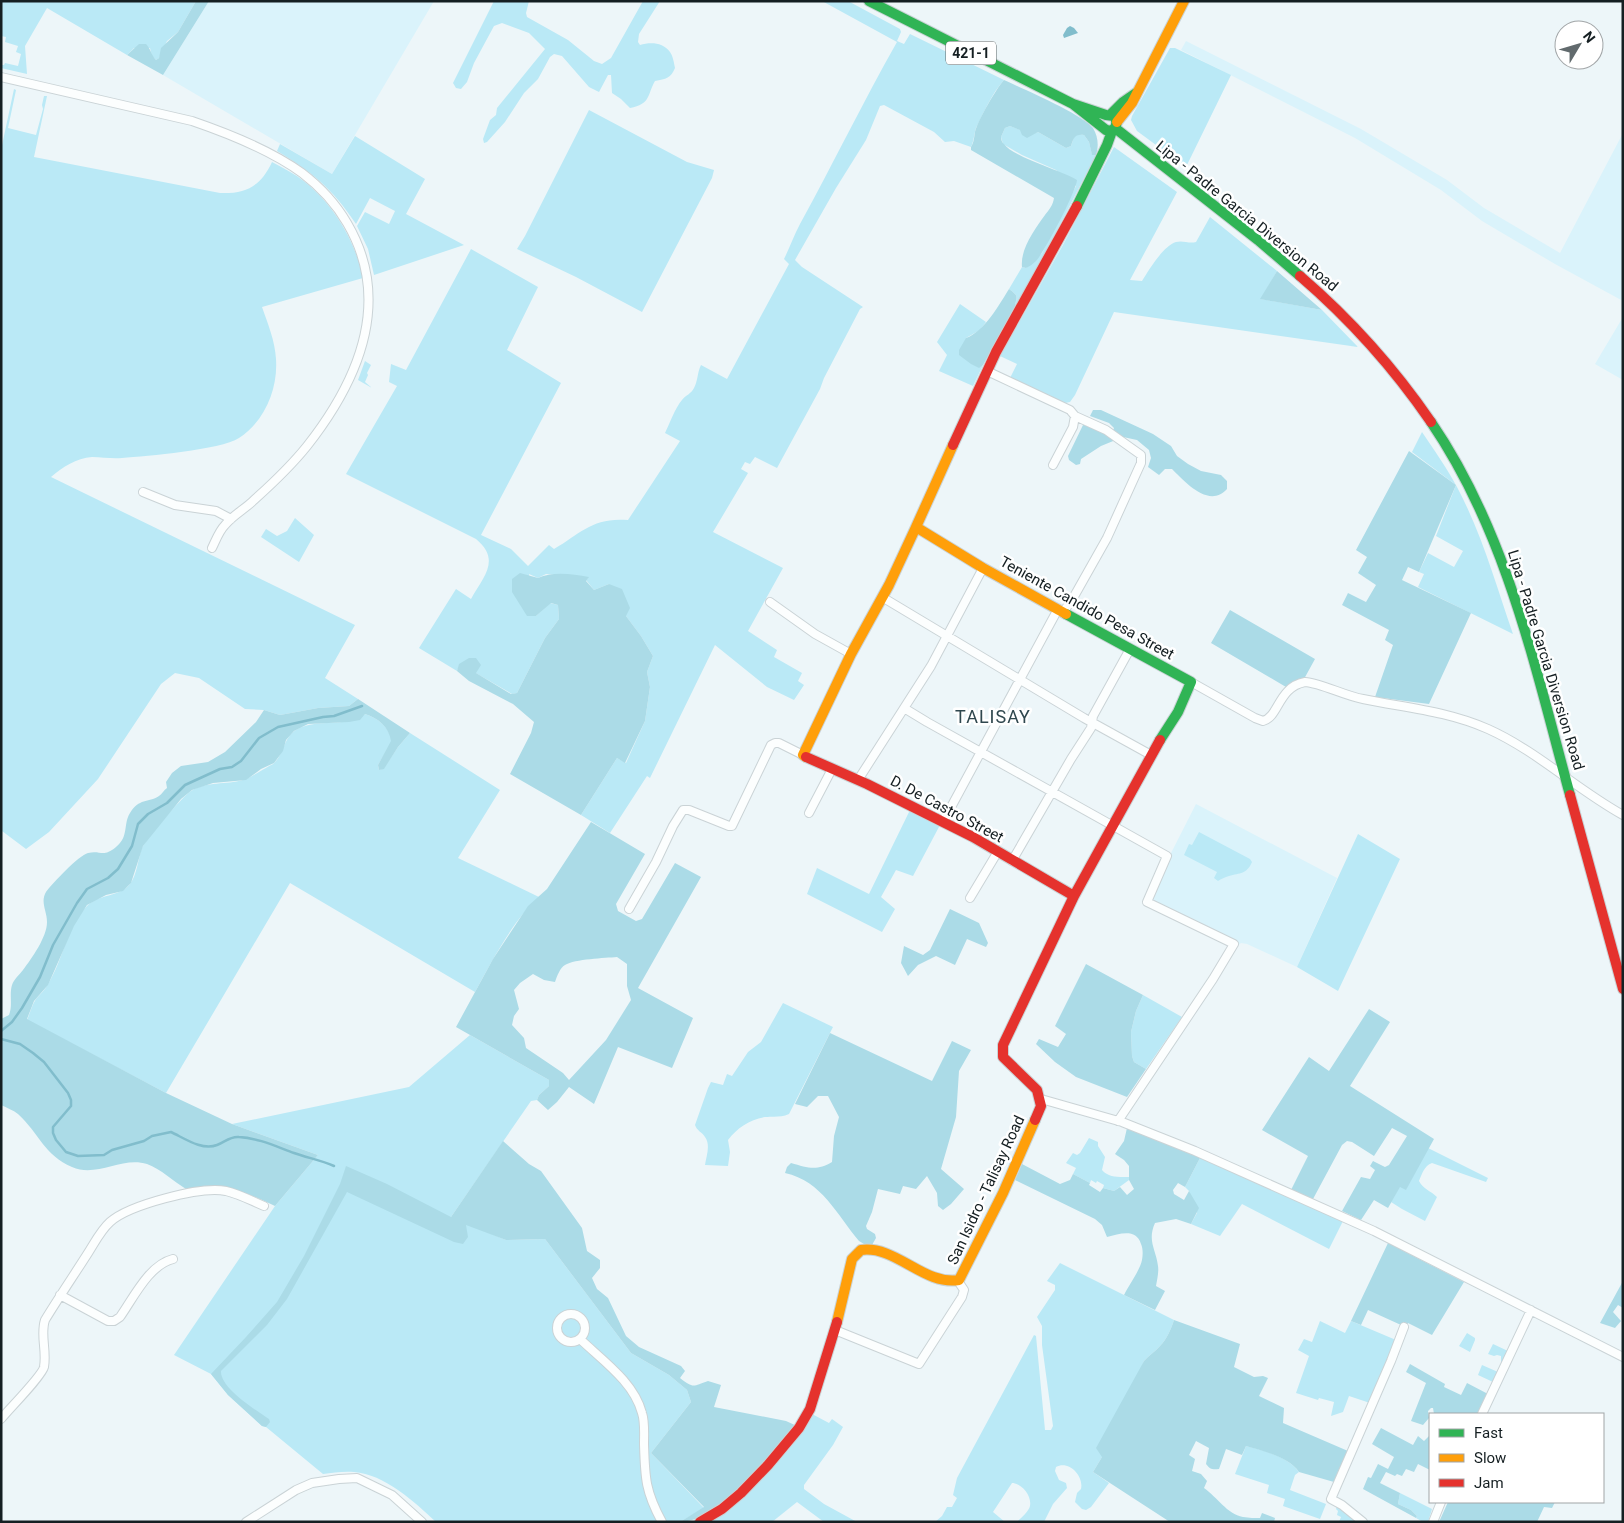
<svg xmlns="http://www.w3.org/2000/svg" width="1624" height="1523" font-family="Roboto,sans-serif">
	<style>
		.built { fill: #daf3fb }
		.green { fill: #bae9f6 }
		.forest { fill: #abdbe7; fill-rule: evenodd }
		.water { fill: #81bdcc }
		.lines { fill: none; stroke-linecap: round; stroke-linejoin: round }
		.stream { stroke: #81bdcc; stroke-width: 2.5 }
		.street-casing { stroke: #cad3d6; stroke-width: 10 }
		.fast-casing { stroke: #cad3d6; stroke-width: 12 }
		.slow-casing { stroke: #cad3d6; stroke-width: 12 }
		.jam-casing { stroke: #cad3d6; stroke-width: 12 }
		.street { stroke: #fcfefe; stroke-width: 8 }
		.fast { stroke: #30b455; stroke-width: 10 }
		.slow { stroke: #ff9f0a; stroke-width: 10 }
		.jam { stroke: #e5322d; stroke-width: 10 }
		.labels { text-anchor: middle; dominant-baseline: central; stroke-width: 5; stroke-linejoin: round; paint-order: stroke }
		.shield { fill: #fff; stroke: #5b6264; stroke-width: 1 }
		.shield-label { font-size: 14px; font-weight: bold; fill: #151f22 }
		.street-label { font-size: 15px; fill: #151f22; stroke: #fff }
		.quarter-label { font-size: 18px; letter-spacing: 1px; fill: #2f474e; stroke: #fff }
	</style>
	<rect width="100%" height="100%" fill="#edf6f9"/>
	<path class="built" d="M209,1h225l-102,173 -169,-99z
		M1186,41l175,88 86,51 37,28 76,45 63,-120v168l-68,-37 -73,-43 -41,-31 -86,-52 -174,-88z
		M1623,317v63l-28,-16z
		M1196,804l141,74 -40,89 -50,-23 -6,-1 -5,4 -85,-45 17,-43z"/>
	<path class="green" d="M1,1h195l-18,31 -11,9 -8,17 -3,2 -4,-4 -2,-8h-16l-7,7 -80,-47 -22,38 2,28 -26,-6v-3h3l1,-2 13,3 3,-12 -5,-2 2,-6 -13,-4 1,-5 -5,-1z
		M494,1h35l-3,12 1,4 41,23 26,21 8,3 9,-6 32,-57h17l-21,33 -1,8 2,3c10,-3 23,-3 30,7 3,4 4,11 5,16 -4,10 -9,11 -20,13 -8,14 -4,23 -25,27l-9,-9 -9,-6 -1,-18h-3l-9,17 -10,-5 -27,-31 -8,-2 -4,3 -12,22 -14,14 -19,29 -18,20 -3,1 -1,-4 7,-19 6,-5 1,-7 48,-59 -16,-16 -27,-10 -8,3 -20,37 -7,19 -6,7 -5,-1 -3,-5z
		M822,1h26l52,28 1,3 -4,9 7,3 6,-10 94,46c-12,13 -20,32 -28,48 -2,6 -2,13 -5,19l-17,-6 -9,1 -11,-10 -50,-27 -4,1 -14,34 -30,48 -41,72 7,7 61,40 -3,2 -36,69 -4,11 -43,79 -22,-11 -5,7 -5,-2 -4,7 7,4 -35,59 70,36 -35,63 29,19 -3,7 28,16 -4,8 6,4 -10,15 -27,-13 -52,-42 -65,133 -3,-2 -37,57 -29,-18 36,-57 9,5 19,-42 5,-34 -3,-15 6,-16 -12,-20 -15,-20 -17,-32 -15,6 -8,-10 2,-2 -42,-4 -8,4 -9,-4 7,42 14,-13 8,2 1,14 -14,19 -28,55 -5,1 -52,-30 -3,7 -38,-23 37,-59 15,10c13,-23 30,-39 5,-60l-130,-65 51,-88 -8,-4 2,-18 15,6 65,-121 67,38 -31,63 54,33 -80,152 30,14 17,17 21,-21 5,4c27,-16 39,-32 74,-29l52,-79 -15,-8c5,-10 10,-25 17,-33 4,-5 9,-6 12,-12 4,-7 3,-15 7,-23l26,14 62,-115 -5,-5c6,-12 10,-24 16,-35 33,-60 63,-122 97,-182z
		M1170,48h5l56,27 -45,92 -49,-36 -6,-11 1,-4z
		M14,89l2,1 -8,38 28,7 7,-26 -1,-4 2,-9h3l-13,61 186,36c26,1 41,-7 52,-31 11,6 23,12 33,20 29,23 51,60 58,96l-101,29c6,17 13,34 14,52 2,30 -11,62 -37,79 -19,12 -92,18 -117,20 -10,1 -20,-1 -30,-1 -16,1 -29,10 -41,20l304,148 -30,53 33,21 -9,7 -31,2 -38,7 -16,-5 -19,-1 -46,-31 -24,-5 -14,11 -63,95 -49,53 -23,17 -24,-18 -1,1v-682z
		M589,110l98,52 27,8 -2,8 -70,134 -66,-35 -59,-28 8,-13z
		M1010,126l22,8 6,-2 28,16 5,-2 3,-9 4,-3 6,1 5,7 3,12 4,1 -56,108 -25,44c1,-11 5,-10 -6,-18l13,-22 4,1 16,-15 34,-67 -20,-16 -34,-15 -19,-11 -2,-7 4,-9z
		M355,136l70,43 -19,35 58,31 -90,30 -6,-26 -11,-23 8,-14 24,12 6,-13 -25,-13 -14,26c-24,-36 -43,-51 -79,-73l3,-7 52,30z
		M1114,147l63,45 -47,88 12,1c7,-11 21,-35 34,-39 7,-2 13,2 20,0l14,-25 67,54 -16,28 61,11 36,37 -244,-35 -39,83 -5,7 -5,1 -55,-25 7,-14 -17,-8 63,-111z
		M960,304l26,18 -6,8 -14,8 13,29 4,-2 -10,21 -34,-15 8,-16 -10,-13z
		M365,361l6,4 -4,8 1,2 -3,7 7,6 -14,-8z
		M1422,432c12,18 25,36 35,55 25,47 39,98 56,147l-95,-47 6,-13 -5,-2 9,-19 26,14 9,-16 -27,-15 20,-51 -44,-33z
		M295,518l19,17 -15,27 -38,-25 5,-8 11,7 10,-5z
		M365,714c13,4 24,13 27,27l-14,24 1,5 5,-2 14,-21 12,-14 90,57 -42,68 81,39c-26,23 -47,64 -64,95l-185,-109 -124,210 -139,-73c3,-7 5,-15 9,-21 4,-5 9,-9 12,-15 15,-24 19,-57 39,-78 11,-12 33,-9 43,-22 7,-9 8,-25 12,-36 4,-9 41,-52 49,-57 16,-10 35,-6 52,-11 3,0 26,-14 30,-16 11,-9 10,-26 23,-34 22,-13 48,-1 69,-16z
		M910,810l30,15 -27,51 -17,-6 -15,27 14,12 -13,23 -75,-38 10,-26 52,26z
		M1199,832l51,27 2,3c-5,12 -12,11 -23,14 -4,1 -8,3 -11,5l-4,-3 3,-6 -33,-17 5,-11 3,1z
		M1358,834l42,25 -62,132 -41,-24z
		M1143,995l39,22 -36,52 -12,-7 -2,-6 -1,-24 5,-21z
		M783,1003l50,24 -44,87c-8,4 -14,2 -24,3 -15,2 -28,11 -37,23l2,12 -2,14 -23,-1c1,-8 6,-20 0,-28 -3,-5 -8,-6 -10,-12l13,-37 3,-6 12,3 4,-11 5,2 16,-24 13,-10z
		M470,1035l79,45v6l-10,9 -2,5 -6,1 -80,116 55,23 39,-1 86,114 38,22 18,15 4,12 -40,51 53,55 -24,14h-244c-21,-20 -52,-48 -82,-50 -11,-1 -21,1 -31,2l-57,-47 -4,-1 -34,-31 -17,-21 -37,-19 101,-149 43,-51 -86,-31 177,-37z
		M1089,1138l9,4v4l7,11 -3,13c7,8 17,7 27,7v3l-15,11 -11,-3 1,-3 -7,-4 -1,2 -5,-3 -1,3 -17,-9 3,-6 -10,-5 7,-10 4,2 3,-2z
		M1428,1148l60,30 -2,4 -54,-19c-8,3 -10,11 -13,18 4,8 12,10 18,16l-12,24 -23,-12 -11,-7 9,-16 6,3z
		M1200,1158l143,63 -14,28 -87,-45 -22,32 -29,-12 6,-11 -8,-22 -4,-4z
		M1060,1263l114,57c-3,9 -7,19 -14,26 -5,6 -11,9 -16,15l-42,96 -9,15 16,11 -18,24 -5,3 -4,-1 -7,-7 2,-9 4,-4c3,-13 -12,-29 -25,-22l-1,4 4,9 7,3 1,5 -14,16 -9,18h-27c4,-4 12,-11 13,-16 2,-11 -9,-23 -18,-23l-19,29 12,10h-70l7,-6 5,-9h5l5,-9 -4,-3 4,-17 77,-143 2,1 9,94h6l2,-4 -11,-81v-19l-5,-9 18,-27v-5l-8,-4z
		M1320,1321l25,12 6,-12 45,19 -26,63 -21,-7 -6,16 -12,4 3,-14 -15,-4 -1,2 -22,-7 13,-37 -11,-6 6,-11 8,3z
		M1467,1333l8,5v2l-5,12 -11,-6z
		M1493,1344l15,7 -5,13 -2,-1v-7l-4,-1 -3,1 -6,-2z
		M1482,1365l16,7 -5,10 -15,-7z
		M812,1414l17,9 3,-4 11,8 -10,18 -29,40v4l20,15 33,18h-33l-27,-20 -25,20h-61l21,-15 56,-57 15,-19z
		M1246,1446c17,4 43,11 53,26l-4,3 -5,15 36,14 -6,15 -37,-13 2,-7 -18,-6 2,-8 -34,-11z
		M1400,1493l32,16 -4,13h-5l-7,-4 1,-2 -6,-6 -13,-6z
		M1337,1506l21,16h-19l2,-5 -4,-2 1,-4 -2,-2z"/>
	<path class="forest" d="M196,1h13l-46,74 -36,-20 12,-11h7c5,5 5,11 10,16l3,-2 2,-10 17,-16z
		M1004,80c19,9 78,34 89,48 5,8 6,18 3,27h-4l-3,-13 -5,-7c-10,-1 -10,3 -13,11l-5,2 -28,-16 -11,6 -5,-3 -2,-5 -10,-4 -5,2 -4,9c0,2 1,6 3,7 9,13 57,26 73,36 -1,12 -32,71 -41,81 -3,3 -6,5 -10,7l-4,-1c-2,-18 13,-38 23,-52 4,-5 8,-10 9,-17l-83,-48v-3c3,-5 3,-9 4,-15 3,-12 21,-43 29,-52z
		M1277,271l45,39 -62,-11z
		M1009,289c11,8 7,7 6,18l-32,58 -4,3 -8,-4 -12,-9v-5l7,-12c18,-6 33,-33 43,-49z
		M1093,410h8l52,24 18,12 6,10 11,8 13,7 20,4 6,6v8c-18,20 -42,-7 -55,-20h-7l-6,6 -11,-8 3,-9 -2,-8 -12,-10 -14,-3 -22,9 -20,13 -1,5 -4,1 -7,-5 -1,-4 15,-31c10,0 18,10 28,10l3,-7 -5,-5 -19,-7z
		M1409,451l47,34 -37,87 -11,-5 -6,13 69,33 -42,91 -54,-7 18,-52 -8,-5 4,-10 -47,-25 6,-12 18,9 10,-17 -18,-12 9,-16 -11,-7z
		M520,573l18,5c15,-7 34,-4 51,-1l-3,4 8,9 15,-6 13,5 8,19 -4,8 15,20 12,20 -6,16 3,15 -5,34 -20,42 -8,-5 -36,57 -71,-41 21,-41 3,-11 -21,-18 -44,-23 -12,-10 2,-7 10,-6h7l5,7 -5,8 35,21 6,-1 28,-55 14,-19 -1,-14 -7,-2 -15,13h-9l-15,-24v-13z
		M1230,610l85,49 -11,20 -8,2 -10,6 -75,-44z
		M358,699l52,34 -12,14 -14,22 -5,1 -1,-5 13,-24c-2,-14 -13,-23 -26,-27l-5,6 -11,2 -41,2 -14,7 -8,9 -3,11 -9,12 -13,6 -15,11 -33,3 -21,7 -11,9 -38,47 -12,37 -8,8 -17,4 -19,10 -13,21 -26,59 -14,16 -7,18 139,74 66,31 86,31 -43,51c-37,-17 -48,-22 -89,-17 -13,-8 -25,-20 -39,-25 -25,-8 -50,14 -75,3 -27,-11 -34,-35 -54,-53 -5,-4 -11,-6 -17,-9v-86l8,-4c4,-10 0,-20 3,-30 2,-6 8,-11 11,-15 9,-12 24,-33 24,-48 0,-11 -7,-20 -1,-30 6,-8 33,-37 42,-39 13,-3 15,5 28,-6 13,-10 7,-23 14,-34 9,-15 18,-10 29,-17 3,-2 5,-6 8,-8l-1,-6 6,-9 9,-7 27,-4 17,-10 31,-30 8,-12 16,5 38,-7 31,-2z
		M591,822l54,32 -29,50 2,7 18,10 6,-2 33,-56 26,14 -63,111 55,30 -21,50 -54,-21 -24,57 -25,-17 -12,15 -9,8 -11,-10 2,-5 10,-9v-6l-93,-53 37,-68 35,-53 19,-17zM617,957l10,7v22l4,14 -25,40 -37,40 -6,-7 -37,-25 -2,-10 -12,-13 2,-9 5,-7 -5,-19 6,-7 13,-9 11,6 11,2c2,-6 5,-14 10,-17 10,-6 40,-7 52,-8z
		M950,909l29,14 9,20 -2,4 -19,-8 -12,26 -19,-9 -18,9 -10,11 -7,-13 3,-17 19,9 7,-5z
		M1086,964l57,31 -7,16 -5,21 1,24 2,6 12,7 -19,28 -51,-20 -21,-15 -19,-18 3,-5 19,8 8,-13 -11,-8z
		M1369,1009l21,13 -40,64 84,53 -28,51 -6,-3 -12,21 -14,-8 -13,20 -19,-9 19,-34 9,2 5,-9 -5,-4 3,-5 12,6 4,-2 18,-29 -15,-8 -18,28 -22,-14 -5,-1 -5,4 -29,54 -22,-9 17,-34 -46,-26 47,-73 20,14z
		M830,1033l102,48 20,-40 19,9 -12,21 -3,46 -15,52 23,20 -13,15 -8,6 -5,-4 -1,-13 -10,-17 -11,13 -13,-3 -3,8 -22,-5 -6,23 -6,14 1,3 8,5 1,4 -4,7 -8,-1 -5,-3c-22,-26 -37,-60 -74,-68l2,-6 4,-4c17,5 26,8 41,-1l2,-26 5,-19 -11,-21h-10l-11,11 -12,-3z
		M1127,1128l45,17 28,13 -15,29 -7,-4 -5,7 1,4 10,6 5,-9 10,17 -8,16 -15,-5 -21,4c-8,18 1,26 3,43 1,6 -1,14 -2,20l9,5 -10,19 -31,-15c5,-10 16,-25 18,-35 1,-5 1,-12 -1,-16 -5,-16 -21,-10 -34,-7l-5,-12 -7,-6 -80,-39 7,-16 38,20 10,-4 3,-6 17,9 -1,2 11,7 3,-4 11,3 6,-4 7,8 7,-6 -5,-9v-14l-5,-6 -9,-6 9,-13z
		M503,1141l26,23 12,7 41,57 5,23 13,9v8l-8,10 5,11 11,9 18,38 13,11 42,19 4,5 -5,7c14,11 13,8 28,3l13,4 -7,22 72,14 11,5c-24,28 -76,96 -117,96l24,-15 -53,-54 40,-51 -4,-12 -18,-15 -38,-22 -86,-114 -39,1 -40,-15 2,12 -5,7 -9,-2 -107,-50 -60,107 -20,26 -46,46c-1,17 35,39 48,48l1,3 -4,5 -4,-1 -34,-31 -17,-21 35,-37 31,-35 27,-46 36,-72 6,-18 41,18 64,33z
		M1388,1243l76,39 -32,53 -24,-12 -1,2h-6l-33,-15 -7,15 -10,-4z
		M1623,1281v27l-5,-3 -5,7 8,9 -6,7 -15,-5z
		M1174,1320l66,24 -6,23 20,10 9,-1 5,2 -9,18 25,12 -1,15 65,28 -14,31 -35,-10c-10,-15 -36,-21 -53,-26l-4,9 -16,-6 -7,20c-7,1 -9,0 -13,-5l3,-16 -13,-7 -7,14 6,4 -3,12 9,3 6,7 -3,7c13,9 23,26 39,29 6,1 12,1 17,1l2,-5 13,5 -1,4h-104l-77,-50 9,-15 -6,-9 48,-87c5,-6 11,-9 16,-15 7,-7 11,-17 14,-26z
		M1410,1364l35,20 -1,3 17,8 6,-12 21,11 -10,20h-44l-1,-6h-2l-3,3 1,7 -6,7 -12,-4 15,-38 -20,-11z
		M1381,1428l32,17 5,-9 6,5 6,-6v35l-12,-6 -4,8 -8,-3 -4,7 -5,-2 -2,2 -9,-4 -6,11 20,10 -2,11 13,6 6,6 -1,2 -53,-29 5,-12 3,1 7,-14 10,5 6,-12 -22,-13z
		M1448,1502h107l-3,6 -8,-1 -7,15h-98z"/>
	<path class="water" d="M1070,26l4,2 4,5 -14,5 -1,-3 4,-7z"/>
	<g class="lines">
		<path class="stream" d="M1,1031l11,-9 10,-14 18,-31 13,-32 24,-42 10,-14 21,-11 10,-9 14,-23 6,-22 10,-10 19,-11 18,-18 35,-16 12,-2 9,-6 18,-23 19,-11 45,-10 11,-1 28,-10
			M1,1039l19,5 13,9 11,9 24,31 3,7v6l-18,21v6l3,7 10,12 12,4 26,-1 8,-5 32,-9 8,-5 19,-4c13,6 31,19 46,13 8,-3 13,-9 22,-8 19,1 36,9 55,16 14,5 26,7 40,13"/>
		<g class="street-casing">
			<path id="street" d="M1,77l191,44c35,12 80,30 110,52 17,13 34,31 45,50 46,78 11,158 -40,223 -16,20 -34,37 -53,54 -9,9 -21,15 -29,25 -6,6 -9,15 -13,23
				M987,371l83,39 5,6 -2,11 -20,38
				M143,492l32,13 41,6 15,8
				M882,597l202,121 67,37
				M770,602l45,32 36,20
				M1063,612l9,-12 35,-62 34,-75v-8l-35,-25 -31,-14
				M1191,682l64,36 8,3c16,-4 15,-34 42,-39 16,1 40,14 58,17 44,9 84,12 125,30 49,22 88,60 135,86
				M904,708l23,14 240,134 -20,46 87,42 -21,35 -95,142
				M858,780l73,-114 52,-98
				M809,813l23,-44
				M943,822l115,-213
				M1012,861l59,-102 20,-31 2,-12 37,-67
				M970,898l27,-45
				M629,909l27,-47 17,-36 10,-16h6l40,16h3l39,-81 4,-2h4l24,12
				M1041,1099l81,23 73,29 179,80 249,126
				M60,1295l48,26h6l6,-4c14,-20 29,-52 53,-58
				M557 1328a14 14 0 1 1 28 0a14 14 0 1 1-28 0Z
				M835,1330l84,34 43,-67 2,-7 -6,-9
				M580,1339c22,21 54,43 62,74 3,9 2,20 2,31 1,33 1,47 18,78
				M1482,1414l49,-104
				M1,1419c8,-10 41,-43 43,-52 3,-17 -4,-32 1,-47 14,-23 29,-45 43,-67 7,-11 13,-23 22,-31 19,-17 90,-36 116,-31 13,3 26,10 38,15
				M246,1522l50,-32 16,-7 27,-4 18,-1 35,17 30,27
				M1363,1522l-21,-17 -11,-6 60,-138 13,-34
				M1433,1522l8,-20"/>
		</g>
		<g class="fast-casing">
			<path id="fast" d="M869,1l204,103 33,11 8,1c4,6 3,11 -2,15l-6,-1 -33,-26
				M1110,115l13,-13 13,-9
				M1115,128l143,112 42,36
				M1077,206l30,-61 5,-14
				M1431,422c76,111 104,245 139,373
				M1066,614l125,68 -13,30 -18,28"/>
		</g>
		<g class="slow-casing">
			<path id="slow" d="M1117,122l15,-19 52,-102
				M953,445l-37,82 67,41 83,46
				M806,757l-3,-2 48,-101 38,-69 27,-58
				M837,1322l15,-63 9,-9c35,-5 63,36 98,30l44,-87 32,-73"/>
		</g>
		<g class="jam-casing">
			<path id="jam" d="M1300,276c50,43 94,92 131,146
				M953,445l43,-93 81,-146
				M806,757l61,27 106,53 101,59
				M1570,795l53,194
				M1035,1120l6,-14 -4,-16 -34,-33v-12l71,-149 86,-156
				M700,1522l22,-13 19,-16 27,-28 31,-37 11,-19 27,-87"/>
		</g>
		<use href="#street" class="street"/>
		<use href="#fast" class="fast"/>
		<use href="#slow" class="slow"/>
		<use href="#jam" class="jam"/>
	</g>
	<g class="labels">
		<rect class="shield" x="946" y="41.5" width="50" height="23" rx="4"/>
		<g class="shield-label">
			<text x="971" y="53">421-1</text>
		</g>
		<g class="street-label">
			<text transform="translate(1247 216) rotate(39)">Lipa - Padre Garcia Diversion Road</text>
			<text transform="translate(1087 608) rotate(29)">Teniente Candido Pesa Street</text>
			<text transform="translate(1546 660) rotate(73)">Lipa - Padre Garcia Diversion Road</text>
			<text transform="translate(947 809) rotate(28)">D. De Castro Street</text>
			<text transform="translate(986 1190) rotate(-65)">San Isidro - Talisay Road</text>
		</g>
		<g class="quarter-label">
			<text x="993" y="716">TALISAY</text>
		</g>
	</g>
	<rect width="1624" height="1523" fill="none" stroke="#151f22" stroke-width="5"/>
	<rect x="1429" y="1413" width="175" height="90" fill="#ffffff" stroke="#a1a5a7"/>
	<rect x="1439" y="1429" width="25" height="8" fill="#30b455" stroke="#a1a5a7"/>
	<text x="1474" y="1438" font-size="15" fill="#151f22">Fast</text>
	<rect x="1439" y="1454" width="25" height="8" fill="#ff9f0a" stroke="#a1a5a7"/>
	<text x="1474" y="1463" font-size="15" fill="#151f22">Slow</text>
	<rect x="1439" y="1479" width="25" height="8" fill="#e5322d" stroke="#a1a5a7"/>
	<text x="1474" y="1488" font-size="15" fill="#151f22">Jam</text>
	<g transform="translate(1579 45) rotate(52)"><circle r="24" fill="#ffffff" stroke="#a1a5a7"/>
	<path d="M0-4L9 19L0 12L-9 19Z" fill="#616a6d"/>
	<text y="-8" font-size="14" font-weight="bold" text-anchor="middle" fill="#151f22">N</text>
	</g>
</svg>
